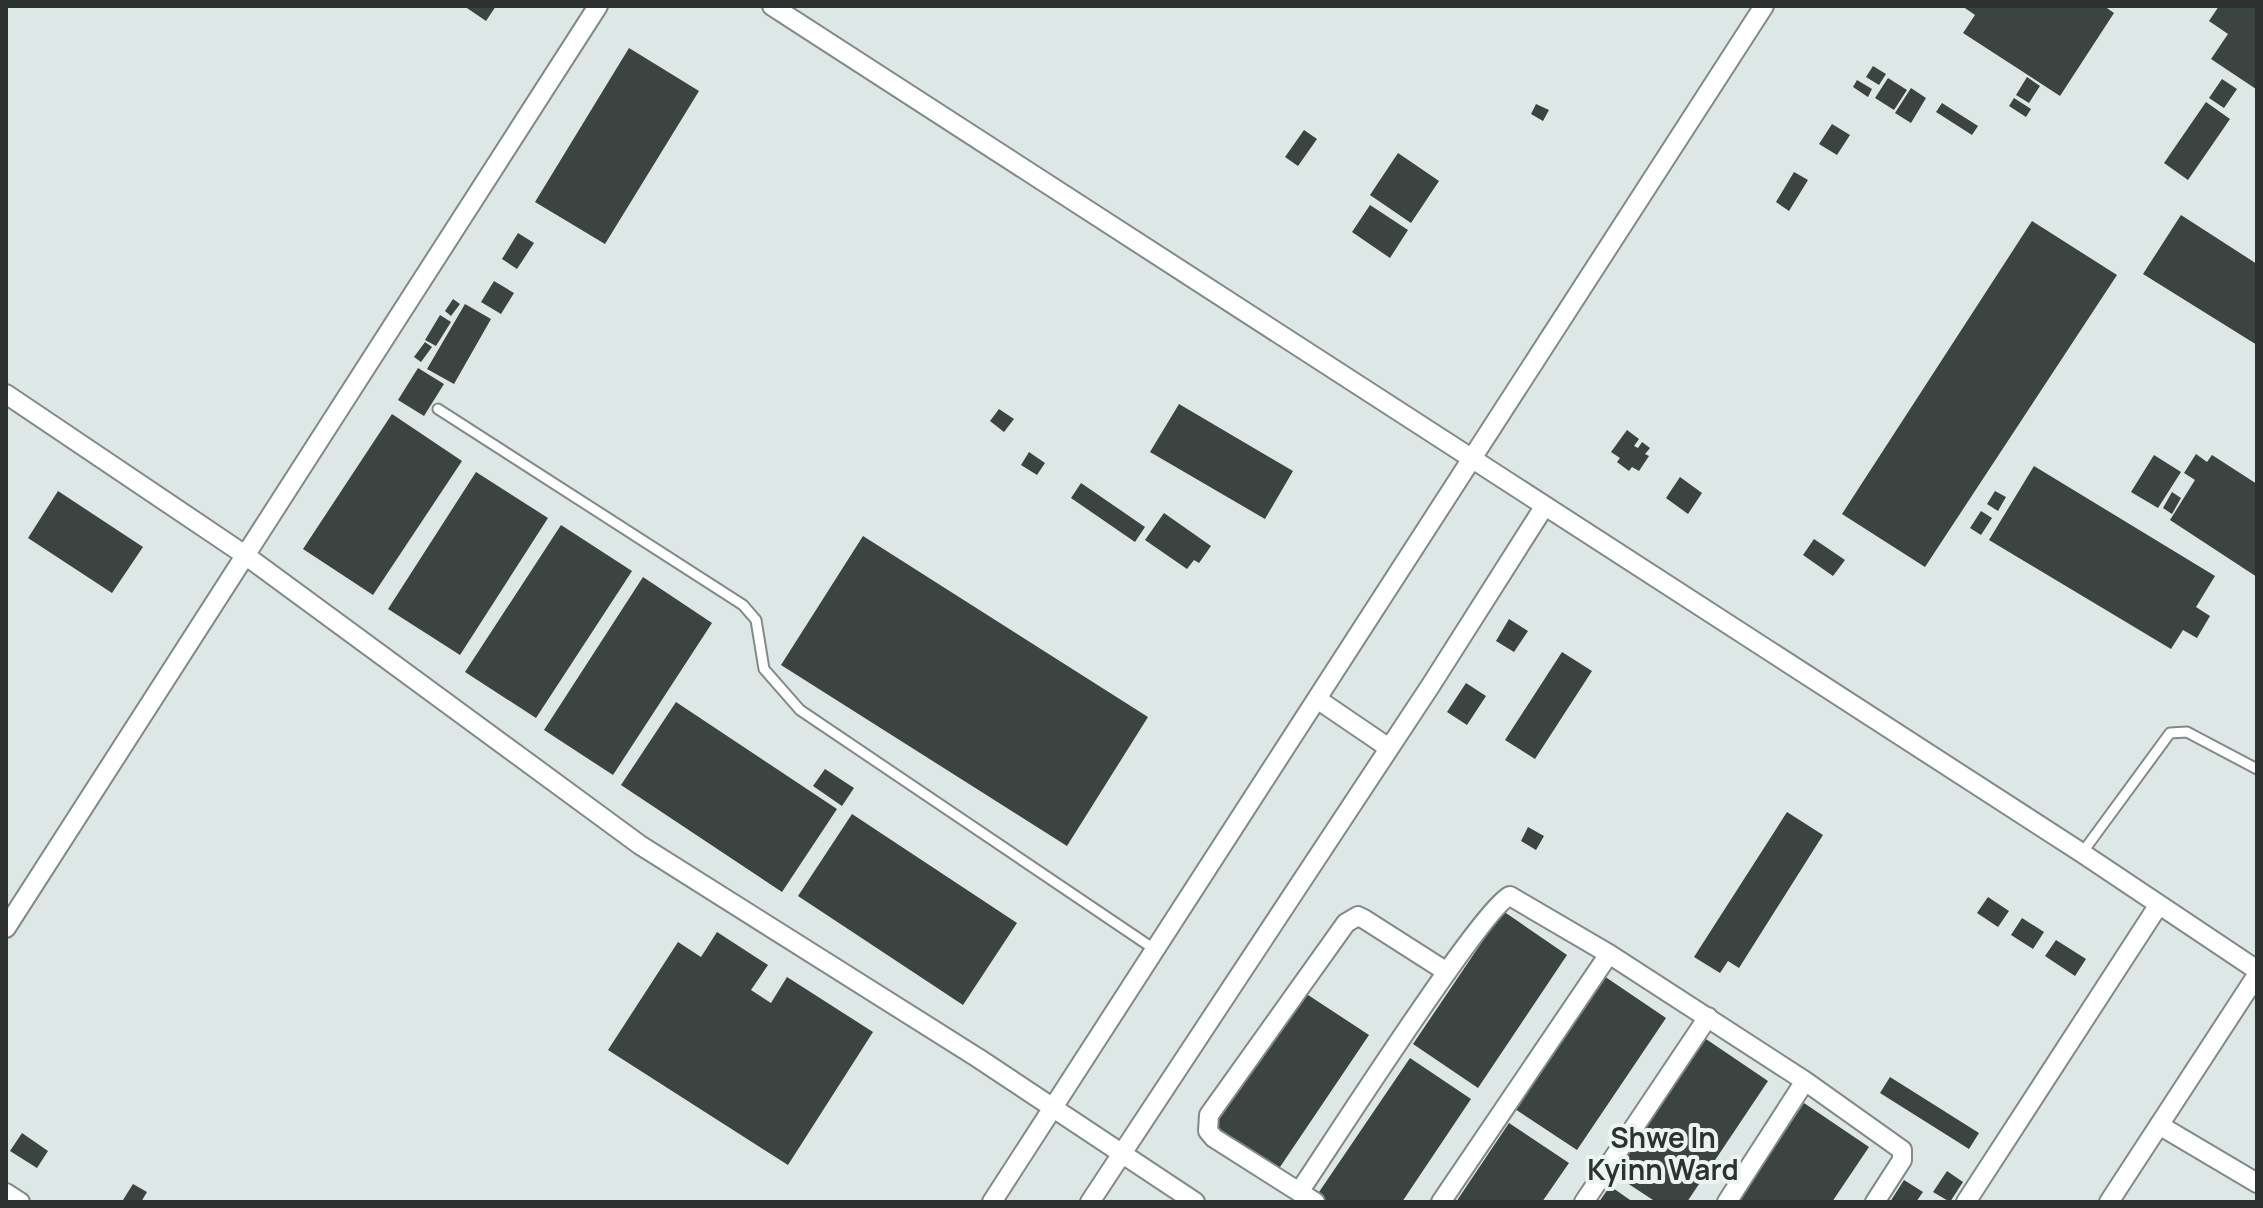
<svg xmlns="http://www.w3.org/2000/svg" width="2263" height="1208" font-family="Manrope,sans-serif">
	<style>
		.building { fill: #3c4442 }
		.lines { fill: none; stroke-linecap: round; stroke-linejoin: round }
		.lane-casing { stroke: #818a88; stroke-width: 13 }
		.street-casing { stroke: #818a88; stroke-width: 22 }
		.lane { stroke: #fff; stroke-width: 9 }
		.street { stroke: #fff; stroke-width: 18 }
		.labels { text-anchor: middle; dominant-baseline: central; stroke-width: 8; stroke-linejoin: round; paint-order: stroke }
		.quarter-label { font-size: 28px; font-weight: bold; fill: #2d3130; stroke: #eaf5f2 }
	</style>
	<rect width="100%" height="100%" fill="#dde7e5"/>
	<path class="building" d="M464,6h32l-10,15z
		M1962,6h142l10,7 -54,83 -97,-63 12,-18z
		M2219,6h38l-1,83 -45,-30 17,-25 -19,-13z
		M629,48l70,43 -94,153 -70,-42z
		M1873,66l13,8 -7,11 -13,-8z
		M2027,77l13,9 -11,17 -13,-8z
		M1888,78l19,12 -13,20 -19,-12z
		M2222,79l15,10 -13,19 -15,-10z
		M1857,80l15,9 -4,8 -15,-10z
		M1911,88l15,10 -15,25 -16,-10z
		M2014,98l17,11 -5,8 -17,-11z
		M2206,102l24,17 -42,61 -24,-17z
		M1942,103l36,23 -6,9 -36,-23z
		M1536,104l13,6 -6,11 -12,-7z
		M1832,124l18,11 -13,20 -18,-11z
		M1304,130l13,9 -19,27 -13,-9z
		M1398,153l41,28 -28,42 -41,-28z
		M1794,172l14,8 -19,31 -13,-9z
		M1370,205l38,25 -18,28 -38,-26z
		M2181,215l76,49v81l-114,-71z
		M2032,221l85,54 -192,292 -83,-53z
		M518,233l16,10 -17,26 -15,-10z
		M494,281l20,12 -13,21 -20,-12z
		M453,299l7,5 -9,12 -6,-5z
		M465,304l26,15 -37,65 -27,-15z
		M440,315l11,7 -15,24 -11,-6z
		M425,342l7,5 -11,15 -7,-5z
		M418,368l26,16 -20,32 -26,-16z
		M1179,404l114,67 -28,48 -115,-67z
		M999,409l15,10 -10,13 -14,-11z
		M392,414l70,47 -89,134 -70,-46z
		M1627,430l12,9 -5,7 4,2 4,-6 8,6 -5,6 4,2 -10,15 -7,-4 -3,4 -12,-9 3,-4 -9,-6z
		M1029,452l16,11 -8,12 -16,-10z
		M2196,454l11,8 5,-7 45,29v93l-87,-57 25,-40 -11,-7z
		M2154,455l27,17 -23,36 -27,-16z
		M2034,466l181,110 -19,31 14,9 -13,22 -14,-8 -12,19 -182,-109z
		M476,472l72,46 -88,137 -72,-46z
		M1680,477l22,16 -14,21 -22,-16z
		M1081,483l64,44 -10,15 -64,-44z
		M58,491l85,56 -31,46 -84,-55z
		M1995,491l11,6 -8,14 -11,-7z
		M2172,492l9,6 -9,16 -9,-6z
		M1981,511l11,7 -11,17 -11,-7z
		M1164,513l47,33 -12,17 -5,-3 -7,9 -42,-29z
		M561,525l71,46 -96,147 -71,-46z
		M863,536l285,181 -81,129 -286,-181z
		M1814,539l31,21 -12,16 -30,-21z
		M643,577l69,46 -99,152 -69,-45z
		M1509,619l19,12 -14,21 -18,-11z
		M1562,652l30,19 -57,88 -30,-19z
		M1466,683l20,13 -19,29 -20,-13z
		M676,702l161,107 -55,83 -161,-107z
		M825,769l29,19 -12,18 -29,-20z
		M1787,812l36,23 -84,133 -11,-7 -8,12 -26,-16z
		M852,814l165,109 -54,82 -165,-109z
		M1528,827l16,9 -8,14 -15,-9z
		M1988,897l21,14 -11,16 -21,-14z
		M1503,911l64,44 -89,133 -65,-44z
		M2022,918l22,14 -11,17 -22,-14z
		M717,932l51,33 -17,25 20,13 16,-26 86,55 -85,133 -180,-115 70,-108 23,15z
		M2056,940l30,19 -11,17 -30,-20z
		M1604,976l62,42 -89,132 -62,-41z
		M1302,991l67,44 -91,135 -66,-45z
		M1703,1037l65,44 -81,121h-31l-44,-29z
		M1410,1058l61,41 -69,103h-75l-10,-7z
		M1890,1077l89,56 -10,16 -89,-56z
		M1804,1103l65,44 -37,55h-94z
		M1509,1123l60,40 -27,39h-86z
		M22,1133l26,18 -11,17 -27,-17z
		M1947,1171l16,11 -13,20 -17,-10z
		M1904,1180l19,12 -7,10h-26z
		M133,1184l14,8 -6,10 -18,-2z
		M1610,1186l23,16h-34z"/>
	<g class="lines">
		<g class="lane-casing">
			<path id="lane" d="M438,409l305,196 13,15 8,49 36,41 354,239
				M2082,853l88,-120 17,-1 70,37"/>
		</g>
		<g class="street-casing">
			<path id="street" d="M772,6l1310,847 175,117
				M6,394l239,161 395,290 338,213 217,144
				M1317,699l72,49
				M6,928l592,-922
				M2159,1125l98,58
				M1299,1192c28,-41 185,-287 211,-296l99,58 196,127
				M6,1193l14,9
				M992,1202l772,-1196
				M1090,1202l341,-517 113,-178
				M1315,1202l-101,-64 -6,-7 1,-16 137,-192 12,-7 6,3 83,53
				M1441,1202l168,-248
				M1584,1202l124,-185
				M1727,1202l78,-121 97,69v10l-27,42
				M1966,1202l192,-296
				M2109,1202l148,-227"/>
		</g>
		<use href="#lane" class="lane"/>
		<use href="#street" class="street"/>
	</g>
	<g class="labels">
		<g class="quarter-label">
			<text x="1663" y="1137">Shwe In<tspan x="1663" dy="32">Kyinn Ward</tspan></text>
		</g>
	</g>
	<rect width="2263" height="1208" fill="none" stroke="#2d3130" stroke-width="16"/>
</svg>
